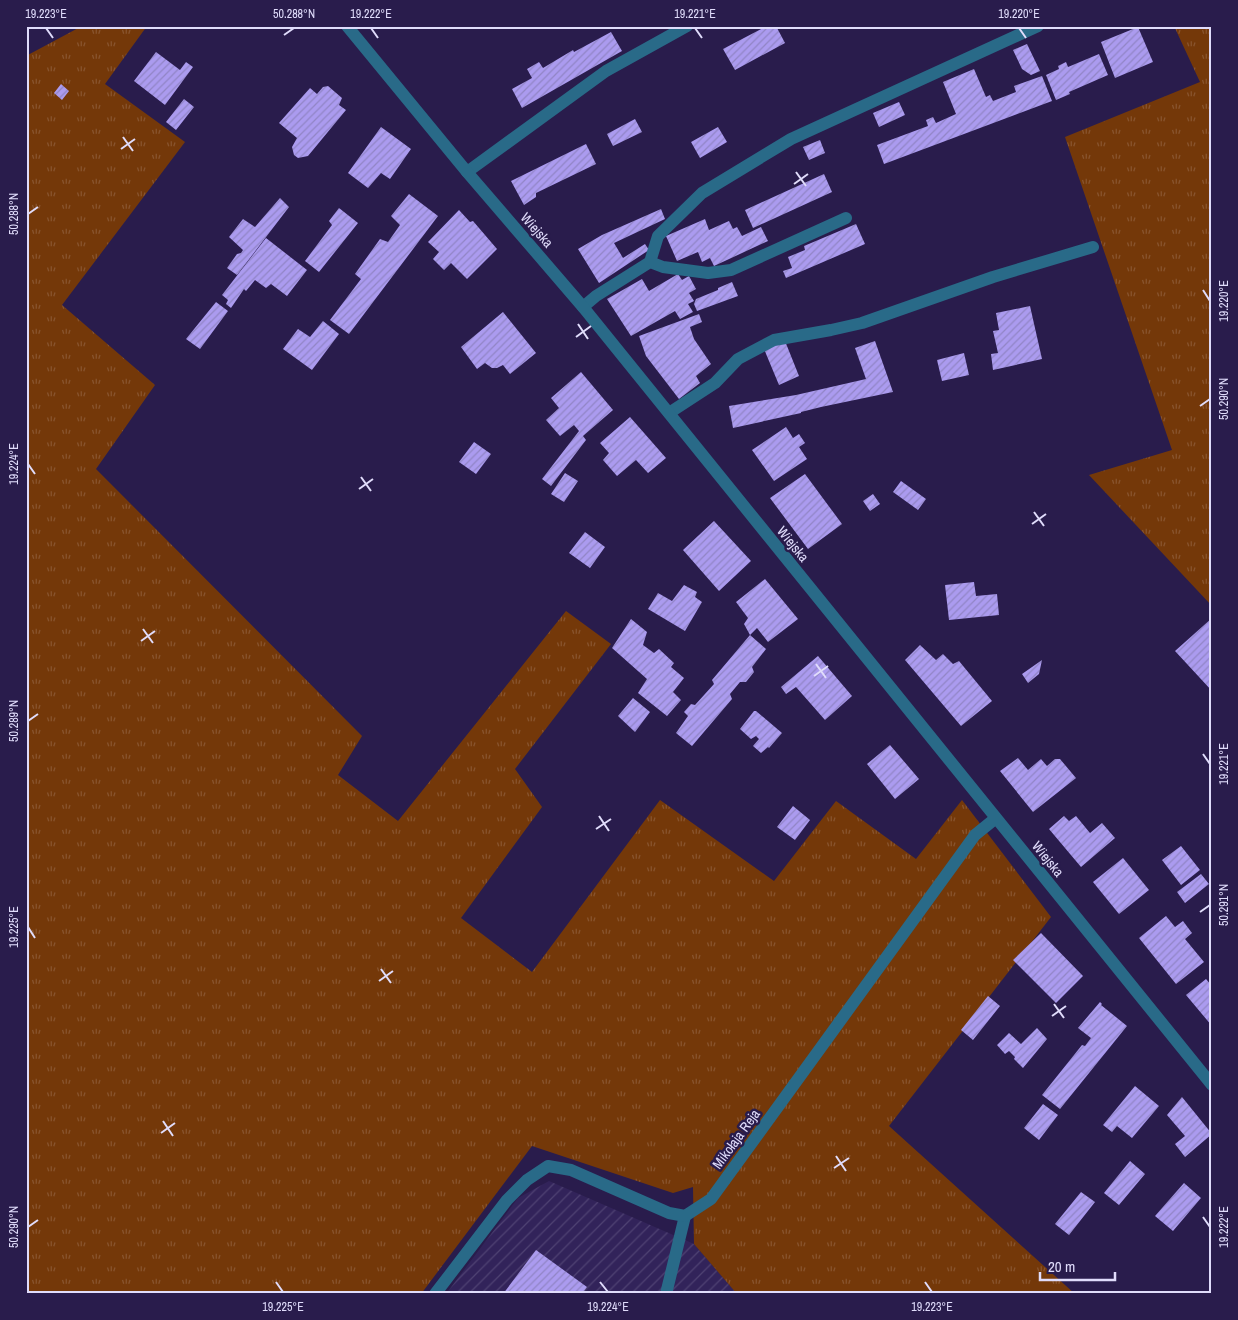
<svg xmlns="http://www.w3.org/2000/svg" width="1238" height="1320" font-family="'Archivo Narrow',sans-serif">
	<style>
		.industrial { fill: url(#industrial-furrows) }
		.grass { fill: url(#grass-tufts) }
		.building { fill: url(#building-hatch) }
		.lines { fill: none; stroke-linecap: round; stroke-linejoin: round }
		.service { stroke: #296a88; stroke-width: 12 }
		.minor { stroke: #296a88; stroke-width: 12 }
		.ticks { fill: none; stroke: #e0dcfb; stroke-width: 2 }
		.labels { text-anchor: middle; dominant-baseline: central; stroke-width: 5; stroke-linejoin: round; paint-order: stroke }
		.street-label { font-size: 14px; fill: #e0dcfb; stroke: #291c4c }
		.neatline { fill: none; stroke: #e0dcfb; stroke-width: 2 }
		.ticks-label { font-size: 12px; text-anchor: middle; fill: #e0dcfb }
	</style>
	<defs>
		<pattern id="industrial-furrows" width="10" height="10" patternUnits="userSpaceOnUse" patternTransform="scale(1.25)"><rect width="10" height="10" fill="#32235a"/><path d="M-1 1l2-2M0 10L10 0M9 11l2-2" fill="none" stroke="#4f4273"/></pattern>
		<pattern id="grass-tufts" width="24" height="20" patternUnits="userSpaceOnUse" patternTransform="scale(1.25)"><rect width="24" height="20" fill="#743809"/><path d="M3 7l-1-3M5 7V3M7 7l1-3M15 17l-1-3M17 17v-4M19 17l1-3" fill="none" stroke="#88542e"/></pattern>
		<pattern id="building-hatch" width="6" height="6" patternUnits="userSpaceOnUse" patternTransform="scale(1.25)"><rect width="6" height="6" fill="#ab9bef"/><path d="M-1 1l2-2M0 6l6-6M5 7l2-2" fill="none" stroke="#9185c6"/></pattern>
	</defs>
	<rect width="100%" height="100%" fill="#291c4c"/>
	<path class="industrial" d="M549,1181l145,63 43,50h-291l72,-96z"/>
	<path class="grass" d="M82,26h65l-42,58 80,58 -123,163 93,80 -59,84 266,267 -24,39 60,46 168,-210 45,33 -96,125 27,38 -81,111 71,54 128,-172 114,81 62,-80 80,58 46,-59 89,117 -162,209 186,168h-338l-43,-50 -1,-57 -20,6 -141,-47 -111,148h-395v-1238z
		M1174,26h38v580l-123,-131 83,-25 -107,-313 135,-55z"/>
	<path class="building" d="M767,26h9l9,17 -50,27 -12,-21z
		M1138,27l15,35 -38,16 -14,-36z
		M611,32l11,19 -100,57 -10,-19 20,-11 -5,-9 12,-7 4,6 30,-18 1,2z
		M1027,44l13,27 -9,4 -9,-6 -9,-19z
		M156,52l24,18 6,-8 7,5 -28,38 -31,-24z
		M1099,54l9,21 -39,17 1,2 -14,6 -10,-25 13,-6 -1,-3 8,-4 2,5z
		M974,69l12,28 4,-2 3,6 23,-9 -2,-6 28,-10 10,25 -168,63 -7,-19 51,-19 -2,-6 7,-3 3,6 20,-9 -13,-32z
		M61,84l8,7 -7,9 -8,-7z
		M328,86l14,12 -3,7 7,5 -38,46 -10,2 -4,-3 -2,-8 5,-9 -18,-15 31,-35 7,6 6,-7z
		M184,99l10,8 -18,23 -10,-8z
		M899,102l6,13 -26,12 -6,-14z
		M635,119l7,13 -29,14 -6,-12z
		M381,127l30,22 -21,30 -9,-6 -13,15 -20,-15z
		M718,127l9,15 -27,16 -9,-16z
		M820,140l5,13 -16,7 -6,-13z
		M586,144l10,20 -60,29v4l-12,8 -13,-24z
		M824,174l8,18 -79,36 -8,-18z
		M409,194l29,22 -89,118 -19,-14 31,-41 -6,-5 25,-35 8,3 12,-17 -9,-9z
		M280,198l9,9 -52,68 -10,-7 10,-14 4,-1 2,-3 -14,-13 14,-18 12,8z
		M339,208l19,15 -39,49 -14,-11 27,-36 -3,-4z
		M661,209l4,10 -51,24 9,15 22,-14 4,6 -50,33 -21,-34 24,-14z
		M459,210l11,12 3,-1 24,28 -30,30 -16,-16 -7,7 -11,-11 6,-7 -11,-10z
		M705,219l4,11 20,-9 4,8 4,-2 5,9 19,-9 7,14 -54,25 -4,-8 -8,4 -4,-10 -21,9 -11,-25z
		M856,224l9,20 -79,34 -3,-7 9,-3 -4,-11 17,-7 -1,-4z
		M266,238l41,32 -20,26 -16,-12 -5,4 -11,-8 -9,11 -2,-2 -13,19 -5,-4 2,-4 -6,-5z
		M678,274l4,6 7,-4 7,13 -7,4 5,8 -6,3 5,8 -13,7 -5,-8 -44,25 -24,-37 35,-20 7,12z
		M732,282l6,14 -41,15 -3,-7 2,-5 22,-9v-2z
		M216,302l12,9 -28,38 -14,-10z
		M1030,306l12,53 -49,11 -2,-16 7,-1 -5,-22 6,-1 -3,-17z
		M503,312l33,41 -26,21 -7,-9 -6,3h-5l-7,-5 -8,6 -16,-22z
		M699,314l3,8 -12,5 4,12 17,25 -15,12 4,7 -21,16 -33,-43 -7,-20z
		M323,321l16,13 -27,36 -29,-21 15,-20 12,8z
		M785,341l14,35 -20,9 -15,-36z
		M875,341l18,51 -72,15 -20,5v1l-68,15 -4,-22 67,-11 70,-16 -11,-31z
		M964,353l5,22 -27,6 -5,-21z
		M581,372l32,38 -30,26 3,4 -35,46 -9,-7 37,-48 -5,-6 -14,11 -14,-16 13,-12 -8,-10z
		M630,417l36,41 -18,15 -12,-13 -19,16 -14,-16 6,-7 -9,-10z
		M786,427l7,11 6,-4 6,9 -6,4 8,12 -33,22 -22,-31z
		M474,442l17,12 -15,20 -17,-12z
		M565,473l13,8 -14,21 -13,-8z
		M805,474l37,50 -34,25 -38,-51z
		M901,481l25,18 -8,11 -25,-18z
		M873,494l7,10 -10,7 -7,-10z
		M714,521l37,40 -32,30 -36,-41z
		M585,532l20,15 -15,21 -21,-15z
		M765,579l33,40 -30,23 -11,-14 -7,7 -6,-11 4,-6 -12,-16z
		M974,582l2,14 21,-2 2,21 -50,5 -4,-35z
		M684,585l13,7 -2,5 7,5 -17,29 -37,-22 10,-16 14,8z
		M1212,618v73l-37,-40z
		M631,619l16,13 -4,13 11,8 5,-4 15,14 -3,4 13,11 -11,14 8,8 -14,16 -29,-23 9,-14 -35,-31z
		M750,635l16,14 -14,18 2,5 -8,10h-6l-10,12 2,5 -40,47 -16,-13 12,-17 -4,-4 7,-8 4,1 19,-21 -2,-4z
		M920,645l16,15 7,-6 10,10 6,-3 33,40 -31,25 -56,-66z
		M818,656l34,40 -27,24 -29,-33 -10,7 -5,-7z
		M1042,660l-3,14 -11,9 -6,-9z
		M633,698l17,14 -15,20 -17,-16z
		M754,711h2l26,22 -13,15 -1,-1 -7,6 -8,-7 6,-7 -3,-3 -5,3 -11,-10z
		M890,745l29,34 -24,20 -28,-35z
		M1018,758l10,12 13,-11 6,7 8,-7h5l16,19 -43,34 -33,-41z
		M793,806l17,14 -15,20 -18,-13z
		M1064,816l5,5 7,-5 14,17 12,-10 13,15 -34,29 -32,-38z
		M1181,846l19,24 -19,15 -19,-25z
		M1123,858l26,32 -30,24 -26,-32z
		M1201,874l8,10 -24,19 -8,-11z
		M1166,916l9,11 8,-6 9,12 -7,6 19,23 -28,22 -37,-46z
		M1041,933l42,43 -27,27 -43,-43z
		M1206,979l6,7v40l-26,-31z
		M988,996l12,10 -27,34 -12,-10z
		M1100,1002l2,2 -1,1 26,21 -67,83 -18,-14 40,-50 3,1 6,-8 -13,-10z
		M1037,1028l10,11 -24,29 -9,-9 1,-2 -6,-6 -4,3 -8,-9 12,-12 12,11z
		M1135,1086l24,20 -27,32 -15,-12 -5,6 -9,-7z
		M1182,1097l30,37 -27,23 -10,-13 10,-8 -18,-21z
		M1043,1104l15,11 -19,25 -15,-12z
		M1130,1161l15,13 -26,31 -15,-12z
		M1184,1183l17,15 -28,33 -18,-15z
		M1081,1192l14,10 -26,33 -14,-11z
		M536,1250l51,37 -5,7h-79z"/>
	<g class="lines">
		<path class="service" d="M467,172l139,-101 81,-45
			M650,262l13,5 45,6 23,-3 115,-52
			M583,307l13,-11 54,-34 8,-26 44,-43 89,-54 247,-113
			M669,413l46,-30 23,-24 36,-19 57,-10 31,-7 131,-46 100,-30
			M666,1294l19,-78"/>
		<path class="minor" d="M347,26l120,146 116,135 629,778
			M435,1294l72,-94 20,-20 21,-14 23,4 98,43 16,3 26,-17 264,-364 21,-17"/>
	</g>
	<path class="ticks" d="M46,28l7,10M371,28l7,10M695,28l7,10M1019,28l7,10M284,35l10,-7M123,137l10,14M121,149l14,-10M796,172l10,14M794,184l14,-10M28,214l10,-7M1203,290l7,11M578,324l10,15M576,337l15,-11M1200,406l10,-7M28,464l7,10M361,477l10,14M359,489l14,-10M1034,512l10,14M1032,524l14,-10M143,629l10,14M141,641l14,-10M816,664l10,14M814,676l14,-10M28,721l10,-7M1203,754l7,10M599,816l10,15M596,829l15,-10M1200,912l10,-7M28,927l7,11M381,969l10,14M379,981l14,-10M1054,1004l10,14M1052,1016l14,-10M163,1121l10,15M161,1133l14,-10M836,1156l10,15M834,1168l15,-10M1203,1217l7,10M28,1227l10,-7M276,1282l7,10M600,1282l8,10M925,1282l7,10"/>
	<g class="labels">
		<g class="street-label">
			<text transform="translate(537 230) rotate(49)">Wiejska</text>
			<text transform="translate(793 544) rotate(51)">Wiejska</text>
			<text transform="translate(1048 859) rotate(51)">Wiejska</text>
			<text transform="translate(736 1139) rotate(-54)">Mikołaja Reja</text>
		</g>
	</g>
	<rect width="1238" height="1320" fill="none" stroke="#291c4c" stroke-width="55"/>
	<path d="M1040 1272v8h75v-8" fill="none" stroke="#e0dcfb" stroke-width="2.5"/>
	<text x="1048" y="1272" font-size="15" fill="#e0dcfb" stroke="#291c4c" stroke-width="4" paint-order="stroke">20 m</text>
	<rect x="28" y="28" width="1182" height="1264" class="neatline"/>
	<g class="ticks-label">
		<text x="46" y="18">19.223°E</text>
		<text x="294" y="18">50.288°N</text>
		<text x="371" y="18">19.222°E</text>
		<text x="695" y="18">19.221°E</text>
		<text x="1019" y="18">19.220°E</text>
		<text transform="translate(14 214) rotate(-90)" y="4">50.288°N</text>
		<text transform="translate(1224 301) rotate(-90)" y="4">19.220°E</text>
		<text transform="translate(1224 399) rotate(-90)" y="4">50.290°N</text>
		<text transform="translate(14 464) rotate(-90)" y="4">19.224°E</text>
		<text transform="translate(14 721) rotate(-90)" y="4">50.289°N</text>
		<text transform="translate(1224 764) rotate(-90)" y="4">19.221°E</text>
		<text transform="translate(1224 905) rotate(-90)" y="4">50.291°N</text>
		<text transform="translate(14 927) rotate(-90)" y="4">19.225°E</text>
		<text transform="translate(14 1227) rotate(-90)" y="4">50.290°N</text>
		<text transform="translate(1224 1227) rotate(-90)" y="4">19.222°E</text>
		<text x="283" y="1311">19.225°E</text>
		<text x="608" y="1311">19.224°E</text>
		<text x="932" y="1311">19.223°E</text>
	</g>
</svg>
